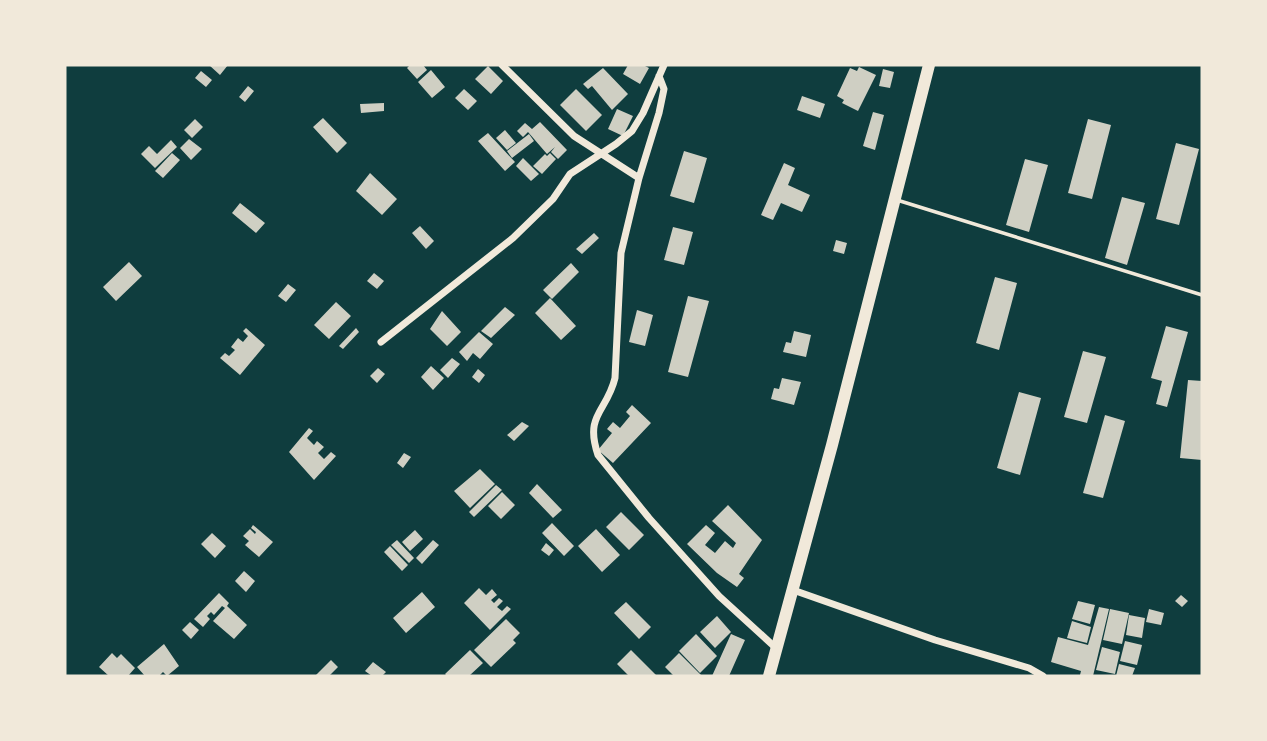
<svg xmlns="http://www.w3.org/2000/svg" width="1267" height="741" font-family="Karla,sans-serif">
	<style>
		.building { fill: #cfcfc3 }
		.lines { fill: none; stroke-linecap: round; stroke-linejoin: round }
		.service { stroke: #f1e9da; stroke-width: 3.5 }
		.minor { stroke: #f1e9da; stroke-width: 7 }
		.primary { stroke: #f1e9da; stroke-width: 12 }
	</style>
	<rect width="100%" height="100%" fill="#0f3d3e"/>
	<path class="building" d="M209,65h19l-8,10z
		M410,65h13l4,5 -10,9 -10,-11z
		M628,65h15l6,3 -9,16 -17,-10z
		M488,66l15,15 -12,13 -16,-15z
		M859,67l17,8 -18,36 -16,-8 2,-3 -7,-4 13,-28 7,3z
		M603,68l25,26 -16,16 -20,-24 -4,3 -5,-5z
		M883,69l11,3 -4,16 -11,-2z
		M431,70l14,17 -13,11 -14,-16z
		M201,71l11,9 -6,7 -11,-9z
		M248,86l6,5 -9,11 -6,-5z
		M464,89l13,12 -9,9 -13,-12z
		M576,89l26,26 -16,16 -26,-26z
		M802,96l23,8 -5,14 -23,-8z
		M384,103v8l-23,2 -1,-9z
		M617,109l16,7 -10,20 -15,-7z
		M873,112l11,3 -9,35 -12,-4z
		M323,118l24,25 -10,10 -24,-26z
		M195,119l8,8 -11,11 -8,-8z
		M1088,119l23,6 -19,74 -24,-6z
		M540,122l27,28 -9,9 -7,-7 4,-5 -8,7 -19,-22 -5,5 -6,-6 8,-8 7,6z
		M505,130l11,13 -9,7 -11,-12z
		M488,133l27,29 -10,9 -27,-30z
		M529,134l5,7 -22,17 -5,-7z
		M189,139l13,10 -11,11 -11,-12z
		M171,140l6,7 -22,21 -14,-14 8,-8 8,8z
		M1176,143l23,6 -20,76 -23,-6z
		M684,151l23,7 -13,45 -24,-7z
		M172,153l8,7 -17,18 -8,-7z
		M550,153l6,6 -14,15 -9,-8 12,-12 2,2z
		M523,158l16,16 -8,7 -15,-15z
		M1025,159l23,6 -19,67 -23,-7z
		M784,163l11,5 -7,17 22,10 -8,17 -21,-9 -8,17 -12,-5z
		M370,173l27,26 -15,16 -26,-24z
		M1122,197l23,6 -18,62 -22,-7z
		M240,203l25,20 -9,10 -24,-20z
		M420,226l14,15 -8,8 -14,-16z
		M673,227l20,5 -9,33 -20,-5z
		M594,233l5,5 -17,16 -6,-5z
		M836,240l11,3 -3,11 -11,-3z
		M129,262l13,14 -26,25 -13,-14z
		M571,263l8,9 -27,27 -9,-9z
		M374,273l10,8 -7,8 -10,-8z
		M995,277l22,6 -18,67 -23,-7z
		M288,284l8,6 -10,12 -8,-6z
		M688,296l21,5 -21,76 -20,-5z
		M550,298l26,28 -15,14 -26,-27z
		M336,302l15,14 -22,23 -15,-14z
		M505,307l10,8 -24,23 -10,-7z
		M637,310l16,5 -8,31 -16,-4z
		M442,311l19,21 -14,14 -17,-17z
		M1166,326l22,6 -21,75 -11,-3 6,-23 -11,-3z
		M246,328l19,17 -25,30 -20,-17 5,-5 4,3 6,-6 -4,-3 7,-9 5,4 5,-6 -5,-5z
		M356,328l3,4 -16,17 -4,-3z
		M794,331l17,4 -5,22 -23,-5 3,-10 5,1z
		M479,332l14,12 -13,15 -7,-6 -6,8 -8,-9z
		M1083,351l23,6 -19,66 -23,-6z
		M452,358l8,6 -12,14 -8,-8z
		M431,366l13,12 -11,12 -12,-13z
		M378,368l7,6 -8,9 -7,-7z
		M478,369l7,6 -6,8 -7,-6z
		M782,378l19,4 -7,23 -23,-6 3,-11 5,1z
		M1188,380l14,1v79l-22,-2z
		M1019,392l22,6 -21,77 -23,-7z
		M632,405l19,18 -38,40 -15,-13 14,-17 -5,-4 6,-7 7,6 10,-12 -4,-4z
		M1105,415l20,6 -22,77 -20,-5z
		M522,422l7,4 -15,15 -7,-6z
		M309,428l4,3 -6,7 7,7 3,-4 7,6 -6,6 6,6 7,-7 5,4 -22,24 -25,-28z
		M404,453l7,4 -8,11 -6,-5z
		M480,469l15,15 -25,24 -16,-17z
		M537,484l25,26 -9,8 -24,-25z
		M496,485l6,5 -28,27 -5,-5z
		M502,492l13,13 -14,14 -13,-13z
		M728,505l34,35 -23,34 5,4 -7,9 -20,-14 -30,-29 19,-19 9,8 -10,12 10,8 10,-12 8,7 3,-5 -24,-22z
		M621,512l23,23 -15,15 -23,-23z
		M552,523l22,23 -10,10 -22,-23z
		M253,525l20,17 -14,15 -14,-12 4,-4 -6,-5 7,-7 5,5 1,-2 -5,-4z
		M596,529l24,26 -18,17 -24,-26z
		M415,530l8,9 -13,12 -8,-9z
		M212,533l14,13 -11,12 -14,-14z
		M397,540l17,18 -5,5 -18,-18z
		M433,540l6,5 -17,19 -6,-6z
		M546,543l8,7 -5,6 -8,-6z
		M390,546l18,19 -6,6 -18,-19z
		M244,571l11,10 -9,11 -11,-11z
		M479,588l7,7 6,-6 5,6 -6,5 3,3 5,-5 4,3 -6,6 5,4 5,-5 4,3 -21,21 -26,-27z
		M422,592l13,15 -29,26 -13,-15z
		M219,593l10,10 -2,3 20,19 -13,14 -21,-18 12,-13 -3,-2 -8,9 -3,-3 -4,4 3,3 -7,8 -9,-8z
		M1181,595l7,6 -6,6 -7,-6z
		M1078,601l17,4 -5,19 -18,-5z
		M626,602l25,25 -12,12 -25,-26z
		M1099,607l10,2 -16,67 -13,-1 1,-4 -30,-9 7,-25 30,8z
		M1110,609l19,4 -7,31 -19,-4z
		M1149,609l15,4 -3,12 -15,-3z
		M1129,615l16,3 -3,20 -16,-3z
		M717,616l14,16 -16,16 -15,-16z
		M506,619l14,14 -7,7 3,3 -25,24 -17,-17z
		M1072,621l19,6 -4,16 -20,-5z
		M190,622l9,8 -8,9 -9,-9z
		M696,634l21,22 -17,17 -21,-22z
		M731,634l14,6 -16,36h-17z
		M1125,641l17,4 -5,20 -17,-4z
		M164,644l15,22 -12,10 -4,-4 -4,4h-14l-8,-9z
		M1102,647l18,5 -5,22 -19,-4z
		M470,650l13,13 -14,13h-22l-2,-2z
		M631,650l26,26h-28l-12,-12z
		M112,653l5,5 4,-4 14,14 -7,8h-19l-10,-9z
		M679,653l23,23h-28l-9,-9z
		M331,660l7,7 -9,9h-14z
		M373,662l13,10 -4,4h-10l-7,-5z
		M1119,664l16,4 -3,8h-16z"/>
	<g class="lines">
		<path class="service" d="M897,200l305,95"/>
		<path class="minor" d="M502,65l72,71 65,42
			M659,76l5,13 -5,24 -20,65 -18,75 -6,125c-8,34 -31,36 -17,77l51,63 70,78 58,53
			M381,342l132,-104 40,-39 17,-25 46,-30 16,-13 11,-18 21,-48
			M793,590l142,50 94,28 14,8"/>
		<path class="primary" d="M769,676l63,-231 97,-380"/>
	</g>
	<rect width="1267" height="741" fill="none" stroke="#f1e9da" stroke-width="133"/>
</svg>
